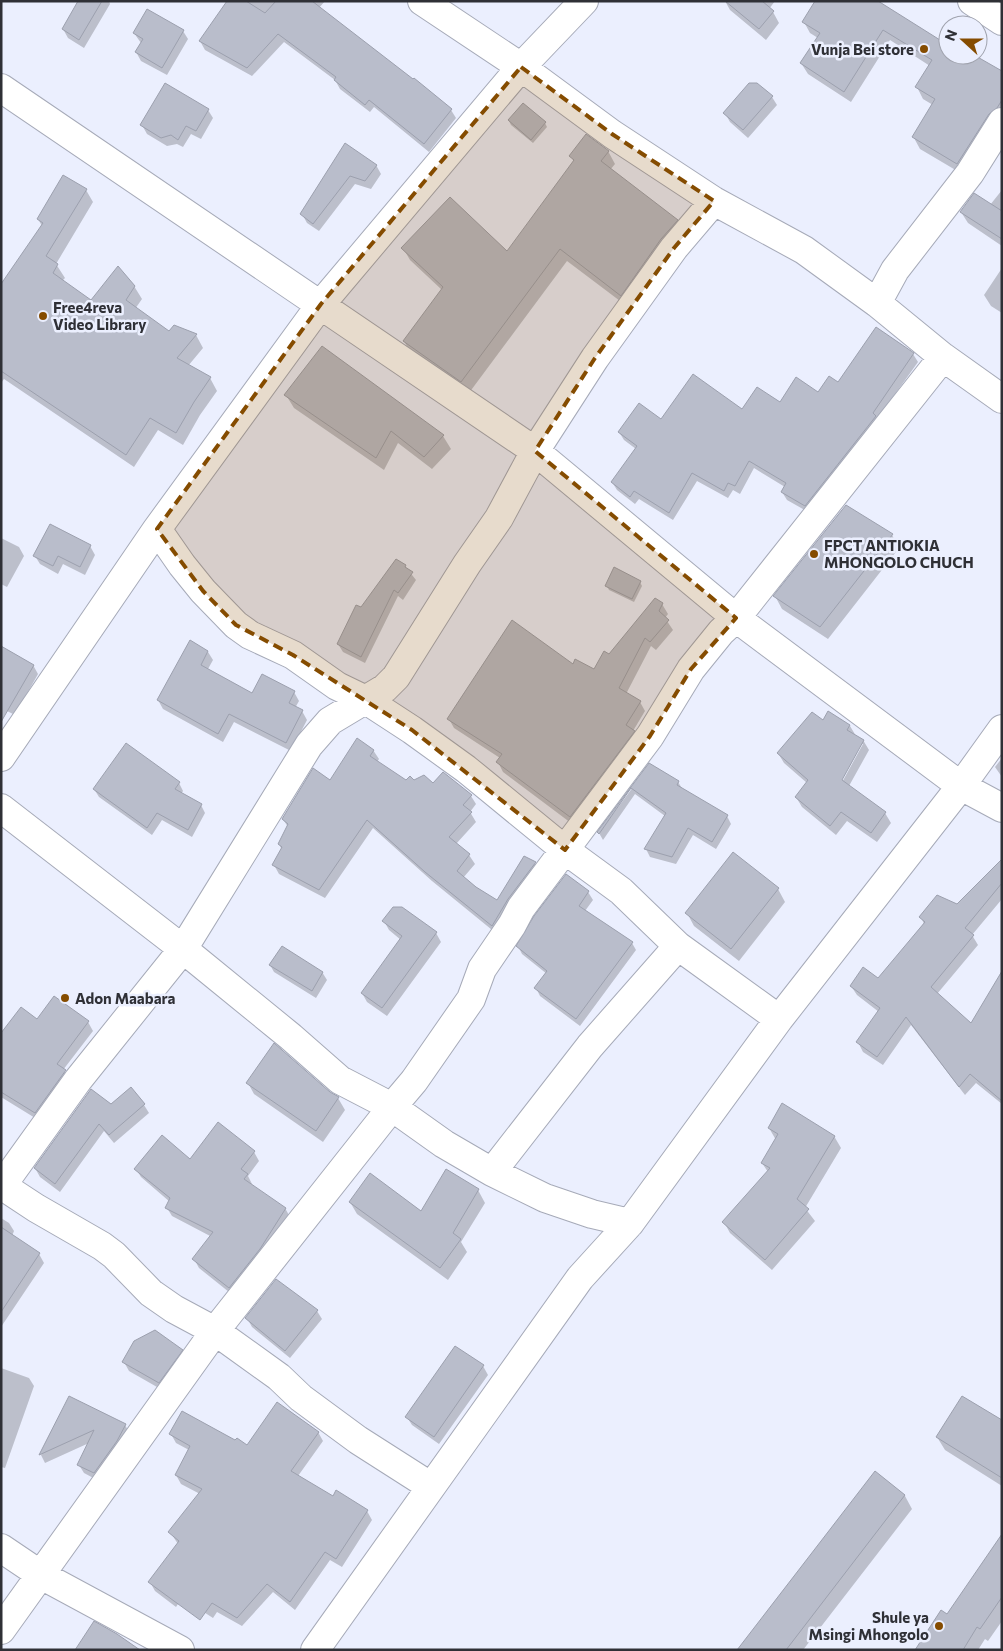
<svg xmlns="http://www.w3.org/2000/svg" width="1003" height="1651" font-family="Commissioner,sans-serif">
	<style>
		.shadow { fill: #0003; fill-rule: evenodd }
		.building { fill: #b9bdcb; stroke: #9ca0ae }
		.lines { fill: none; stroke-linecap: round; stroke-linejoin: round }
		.street-casing { stroke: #a6aab8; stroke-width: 30 }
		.secondary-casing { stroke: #a6aab8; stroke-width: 30 }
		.street { stroke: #fff; stroke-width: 28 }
		.secondary { stroke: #fff; stroke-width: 28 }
		.marked { fill: #854c00; fill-opacity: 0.2; stroke: #854c00; stroke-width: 4; stroke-dasharray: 10 6; stroke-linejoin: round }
		.poi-dot { fill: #854c00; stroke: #ebeffe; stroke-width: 2 }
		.labels { text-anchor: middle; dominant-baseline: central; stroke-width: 5; stroke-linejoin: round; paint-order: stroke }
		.poi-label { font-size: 15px; font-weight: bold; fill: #2f3036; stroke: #ebeffe; text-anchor: start }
	</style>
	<rect width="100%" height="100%" fill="#ebeffe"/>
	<path class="shadow" d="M80,1h29l1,3 -26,44 -16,-10 -5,-9z
		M228,1h97l-6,7 132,102 5,8 -27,34 -55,-45 -4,5 -30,-23 -5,-9 -51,-38 -32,34 -47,-26 -5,-9z
		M725,1h50l-6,8 4,3 6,11 -13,17 -36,-30z
		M816,1l132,45v9h23l31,18v46l-38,56 -44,-26 -6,-11 19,-33 -10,-6 -6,-12 13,-21 -40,-26 -39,62 -43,-28 -7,-11 17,-25 -8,-5 -6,-11z
		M183,31l5,8 -21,36 -26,-14 -5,-9 5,-9 -7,-10z
		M772,97l5,8 -29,33 -18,-16 -5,-9z
		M208,110l5,8 -12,21 -10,-5 -8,13 -6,-3 -10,2 -20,-12 -5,-9z
		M509,121l36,2 2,4 -14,16 -22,-18z
		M346,145l30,20 5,9 -10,15 -16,-5 -36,47 -12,-8 -5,-9z
		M608,151l7,13 -5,6 67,51 7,12 -56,74 -61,-46 -98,132 -58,-39 -7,-13 38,-51 -32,-30 -7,-12 104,5 67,-91 -3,-6z
		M86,190l7,12 -37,62 9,14 -3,3 29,20 43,-15 8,13 -7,10 35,24 26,2 7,13 -15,18 22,12 7,13 -17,24 -17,30 -25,-15 -24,37 -130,-88 -3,4v-100l2,1 39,-58 -4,-7z
		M1002,190v56l-34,-23 -7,-11 29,-7z
		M1002,268v45l-11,-7 -7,-11z
		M913,354l5,8 -108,151 -23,-13 -5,-8 3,-5 -31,-19 -14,26 -7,-4 -5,8 -31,-17 -24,39 -34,-21 -4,5 -18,-14 -5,-8 24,-33 -12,-9 -5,-8 42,-11 81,-10 38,-7 38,-11z
		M286,395l157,41 8,13 -19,20 -34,-26 -14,27 -90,-62z
		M892,535l7,13 -71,91 -46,-30 -7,-13z
		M1,538l18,9 5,9 -17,31 -6,-3z
		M90,546l5,9 -10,20 -22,-11 -5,10 -18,-10 -5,-8z
		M405,566l11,14 -13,20 -5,-4 -33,67 -22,-11 -5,-8z
		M640,582l2,4 -8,16 -25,-12 -2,-4z
		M662,604l6,10 -3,4 8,12 -17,20 -5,-4 -25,48 14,8 5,9 -12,20 6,10 -64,85 -72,-54 -5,-10 2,-4 -46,-30 -5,-9 124,-53 22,5z
		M208,652l5,8 -5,9 45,26 41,-3 5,9 -4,7 7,3 5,9 -16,31 -57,-29 -11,20 -60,-33 -5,-9z
		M33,665l5,9 -23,41 -14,-7z
		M823,722l27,4 6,10 7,4 6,10 -20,36 36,27 6,10 -14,19 -30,-21 -11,14 -34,-28 -6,-10 11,-14 -23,-20 -6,-10zM860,744h3l-23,42 -2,-2z
		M373,750l6,9 -2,3 29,20 8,-1 19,4 38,11 5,8 -6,8 6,10 -20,22 13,11 6,9 -12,14 34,24 38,-39 5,9 -43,62 -65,-53 -59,-53 -48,70 -46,-24 -5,-9 8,-15 -3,-6 9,-17 -5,-8z
		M1002,758v19l-7,-10z
		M650,764l28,18 5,8 44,26 4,8 -15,25 -23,-14 -17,29 -26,-7 -4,-8 19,-33 -30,-22 -32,46 -4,-7z
		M179,783l4,8 -2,3 20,11 4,8 -13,24 -30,-17 -10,15 -53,-38 -5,-8z
		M1002,861v38l-30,36 6,10 -41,49 35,31 30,-52v131l-26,-21 -11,12 -54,-70 -28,40 -20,-13 -5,-10 21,-30 -22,-17 -6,-9 27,-6 46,-56 -3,-7 36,-12z
		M567,875l21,17 5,8 -8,11 47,32 4,7 -56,76 -40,-30 -4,-8 11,-14 -25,-20 -4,-8z
		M778,889l7,13 -46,59 -45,-35 -7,-13z
		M384,921l52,12 5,9 -54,74 -20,-14 -5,-9 39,-53 -12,-10z
		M270,965l52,7 5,8 -11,18 -42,-26z
		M37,1021l51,1 5,9 -30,39 7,10 -30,41 -39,-24v-52z
		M248,1083l81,10 9,5 7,12 -22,32 -69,-48z
		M144,1105l5,8 -35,30 -10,-12 -44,61 -20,-15 -5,-9 77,-62z
		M218,1124l36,28 5,9 -11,15 4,8 -1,1 34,23 5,9 -56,79 -35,-28 -5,-9 18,-22 -40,-21 -5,-8 3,-6 -29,-25 -5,-8 55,-8z
		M769,1128l65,8 7,12 -36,60 10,13 -43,49 -42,-37 -6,-11 44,-50 -6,-9 14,-23z
		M478,1190l7,13 -24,39 6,10 -19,28 -91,-66 -7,-12 72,10z
		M1,1218l8,5 5,8 -2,5 27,18 5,9 -43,64z
		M317,1311l5,8 -32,39 -38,-31 -5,-9z
		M182,1350l5,9 -23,32 -35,-20 -5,-9z
		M483,1366l5,9 -49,69 -27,-19 -5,-8z
		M1,1368l28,10 5,8 -29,82 -4,-1z
		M70,1397l55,28 5,9 -31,47 -15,-8 -5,-8 10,-22 -44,20 -4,-8z
		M1002,1422v64l-57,-36 -8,-13z
		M318,1432l5,9 -25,35 35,22 34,13 5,9 -30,47 -12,-7 -35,50 -22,-18 -31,34 -25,-14 -4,6 -31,-20 -6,9 -21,-16 -5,-9 28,-38 -8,-12 30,-38 -19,-10 -5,-9 13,-25 -13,-7 -5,-9 76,13z
		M875,1473l30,23 7,13 -109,141h-65z
		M1002,1536v85l-14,20 -3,-2 -7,11h-62l31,-34z"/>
	<path class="building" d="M78,1h24l-23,39 -17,-11z
		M227,1h19l19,12 11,-12h36l101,78 1,-1 38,31 -28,35 -55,-44 -4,5 -31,-25 2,-3 -58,-43 -31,34 -48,-27z
		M725,1h37l12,10 -15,18z
		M815,1h63l70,44v10h26l28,16v29l-5,8 -8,6 -32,50 -45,-27 23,-38 -20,-12 17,-27 -49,-30 -39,62 -44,-29 20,-30 -18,-11z
		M147,9l37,21 -22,38 -27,-16 8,-13 -10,-6z
		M165,83l44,26 -13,22 -10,-5 -8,14 -7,-5 -10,3 -21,-13z
		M749,83h8l16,13 -30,34 -20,-17z
		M523,103l23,19 -15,18 -23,-20z
		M586,134l23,17 -8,10 77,59 -17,19 -40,57 -61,-47 -99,133 -58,-41 40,-54 -42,-39 49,-51 57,54 67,-91 -5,-4z
		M345,143l32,22 -12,16 -15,-5 -37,48 -13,-10z
		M63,175l24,14 -41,67 12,8 -5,9 38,27 27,-34 17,20 -9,14 43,31 5,-6 23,9 -20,24 34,19 -17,25 -18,31 -26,-15 -24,37 -125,-84v-87l42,-61 -6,-4z
		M974,193l28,18v28l-42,-27z
		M876,327l38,26 -41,60 3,3 -71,90 -24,-14 5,-9 -37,-22 -14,25 -7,-3 -4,8 -32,-18 -23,40 -35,-22 -4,6 -19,-15 26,-36 -19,-14 21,-29 22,16 32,-45 49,35 15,-22 23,15 16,-25 22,15 11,-16 9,6z
		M322,346l122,89 -20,22 -33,-26 -15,27 -92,-63z
		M846,505l47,29 -73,93 -47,-31z
		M50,524l41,21 -11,22 -22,-11 -5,10 -20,-10z
		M396,559l10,6 -1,2 8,5 -15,21 -4,-3 -33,67 -24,-13 19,-39 5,2z
		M614,567l27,14 -9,18 -27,-13z
		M655,598l8,5 -4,8 10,9 -19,22 -5,-4 -26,50 22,13 -15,24 9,6 -65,86 -74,-55 6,-8 -55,-35 65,-99 61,44 2,-5 19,10 10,-18 5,3z
		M190,640l18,11 -7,14 51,28 10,-19 33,17 -6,12 14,7 -17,33 -57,-29 -11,20 -61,-34z
		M1,646l33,19 -33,57z
		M828,711l22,14 -3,5 17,10 -22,40 44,32 -15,21 -30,-21 -11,14 -35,-29 13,-17 -31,-27 35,-41 11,8z
		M357,738l17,12 -4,6 36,24 4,-4 4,4 10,-5 9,8 10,-11 29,23 -9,10 9,7 -23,25 21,17 -13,17 19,16 21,13 27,-44 12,6 -28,37 -16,27 -67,-54 -58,-52 -48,70 -47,-25 10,-18 -4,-3 10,-20 -6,-5 31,-51 17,12z
		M126,743l54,39 -5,7 27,15 -14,26 -31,-17 -10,15 -54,-39z
		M649,763l30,18 -2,4 51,30 -16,27 -24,-14 -16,29 -28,-8 22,-36 -35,-25 -32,46 -2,-2z
		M733,852l46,36 -48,61 -46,-36z
		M1002,859v24l-37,45 9,7 -43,52 40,36 31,-52v130l-32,-27 -11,13 -53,-70 -29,40 -21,-15 24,-34 -30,-22 13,-19 15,11 47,-56 -6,-5 18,-22 20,9z
		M566,874l23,17 -10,15 54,36 -57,77 -42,-31 13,-17 -31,-25 18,-30z
		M393,907h9l35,25 -55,76 -21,-15 41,-57 -20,-15z
		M282,946l41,26 -11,19 -43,-26z
		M54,996l35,25 -32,43 9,6 -31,43 -34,-21v-59l20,-26 16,12z
		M274,1043l56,49 9,5 -23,34 -70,-48z
		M131,1087l14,17 -36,31 -10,-11 -44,60 -21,-16 57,-79 20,15z
		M782,1103l53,33 -38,63 12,10 -44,51 -43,-38 48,-54 -9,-5 17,-29 -10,-6z
		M218,1122l37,29 -14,18 7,5 -4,5 42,29 -26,41 -31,39 -37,-29 21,-27 -48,-24 5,-10 -36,-29 28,-34 28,24z
		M446,1169l33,20 -26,44 8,6 -21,29 -91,-66 21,-29 51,38z
		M1,1227l39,26 -39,59z
		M276,1279l42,31 -33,41 -40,-33z
		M155,1330l28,20 -24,33 -37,-21 12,-21z
		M455,1346l29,19 -50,72 -29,-20z
		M69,1396l57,28 -9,17 -23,32 -17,-8 17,-35 -55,25z
		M962,1396l40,24v58l-66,-41z
		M277,1402l42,30 -28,39 42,25 3,-6 32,20 -32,49 -11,-7 -35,50 -23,-18 -30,34 -25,-15 -12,17 -52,-38 31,-41 -11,-9 34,-43 -27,-14 15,-29 -21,-12 13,-23 53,29 2,-2 10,7z
		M875,1471l30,24 -119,155h-49z
		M1002,1534v63l-22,32 -3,-2 -14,23h-48l26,-40 6,4z
		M94,1621l23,13 23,16h-65z"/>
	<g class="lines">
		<g class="street-casing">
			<path id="street" d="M422,1l99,66 91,67 102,67 90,49 73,53 66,54 59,42
				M1,88l534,363 201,167 225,168 41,22
				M877,303l18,-33 75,-97 32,-51
				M157,529l25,36 21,26 33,34 14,10 43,20 44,31 29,14 46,30 54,39 99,81 56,41 57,55 101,73
				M1,757l156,-228 164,-225 200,-237 63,-66
				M1,808l182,141 108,88 49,43 52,27 52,37 48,28 53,26 47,16 38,9
				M492,1172l98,-126 88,-100
				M1,1185l35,23 66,38 12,9 37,38 23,16 41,22 64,46 22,21 57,42 72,46
				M1,1187l77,-107 105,-131 126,-204 21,-24 55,-33 11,-11 71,-113 32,-46 36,-67 60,-93 79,-110 40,-47
				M1,1548l40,27 139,75
				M1,1630l214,-299 177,-224 22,-26 57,-82 11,-30 30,-44 9,-17 129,-172 41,-67 30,-37 15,-14 207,-261
				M315,1650l265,-372 50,-55 149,-204 182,-233 41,-57"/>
		</g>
		<g class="secondary-casing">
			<path id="secondary" d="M972,1l30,20"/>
		</g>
		<use href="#street" class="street"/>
		<use href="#secondary" class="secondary"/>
	</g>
	<path class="marked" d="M521,67l91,67 102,67 -40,47 -79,110 -60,93 201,167 -45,51 -41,67 -85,114 -153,-120 -119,-75 -57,-30 -33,-34 -46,-62 164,-225z"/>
	<g class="poi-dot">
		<circle cx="924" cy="49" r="5"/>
		<circle cx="43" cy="316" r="5"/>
		<circle cx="814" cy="554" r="5"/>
		<circle cx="65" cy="998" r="5"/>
		<circle cx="939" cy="1626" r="5"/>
	</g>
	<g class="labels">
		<g class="poi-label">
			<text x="914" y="49" text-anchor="end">Vunja Bei store</text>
			<text x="53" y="307">Free4reva<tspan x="53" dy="17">Video Library</tspan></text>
			<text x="824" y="545">FPCT ANTIOKIA<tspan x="824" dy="17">MHONGOLO CHUCH</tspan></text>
			<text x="75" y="998">Adon Maabara</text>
			<text x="929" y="1617" text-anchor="end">Shule ya<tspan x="929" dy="17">Msingi Mhongolo</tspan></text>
		</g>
	</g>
	<rect width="1003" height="1651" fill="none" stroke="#2f3036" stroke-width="5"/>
	<g transform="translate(963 40) rotate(291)"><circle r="24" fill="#ebeffe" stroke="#a0a3ae"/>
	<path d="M0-4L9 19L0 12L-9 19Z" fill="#854c00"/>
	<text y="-8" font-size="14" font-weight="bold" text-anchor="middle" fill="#2f3036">N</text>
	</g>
</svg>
